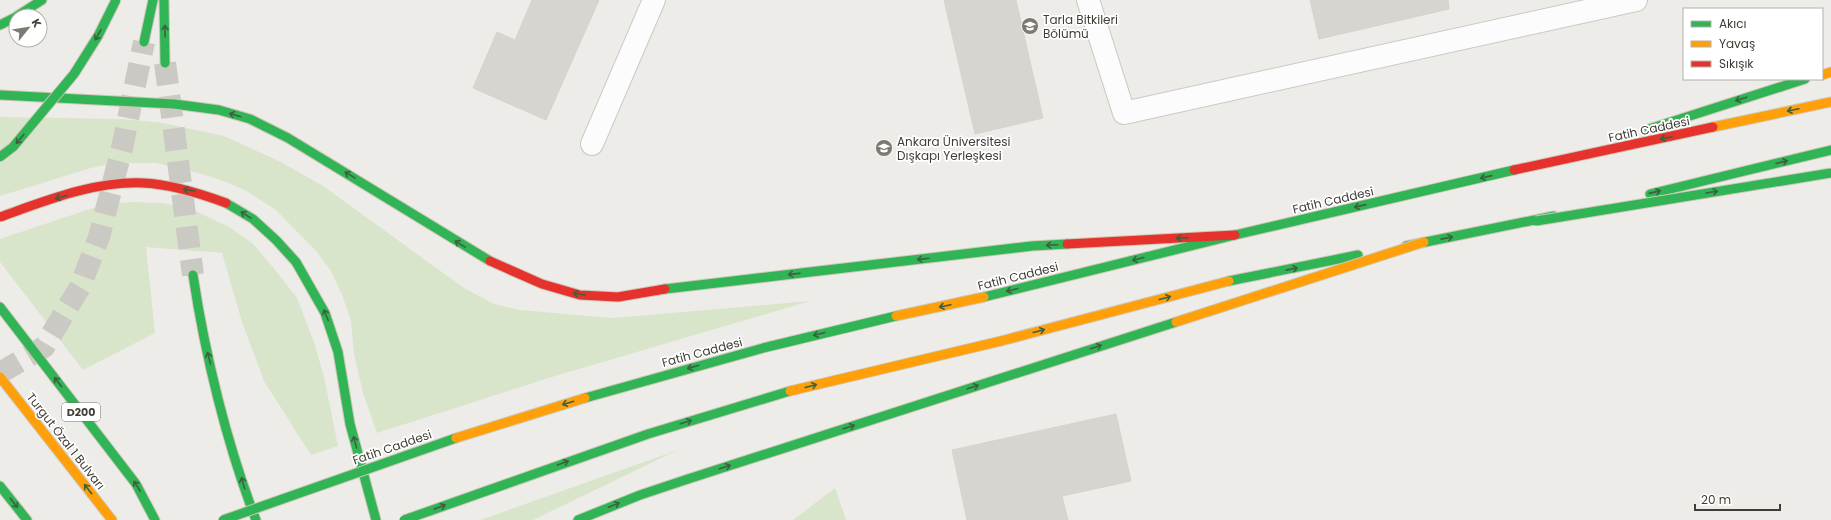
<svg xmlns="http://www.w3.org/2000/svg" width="1831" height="520" font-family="Poppins,sans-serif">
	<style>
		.green { fill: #d9e5ca }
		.building { fill: #d6d5d0; stroke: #d5d3ce }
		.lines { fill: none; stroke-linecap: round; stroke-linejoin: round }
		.highway-tunnel { stroke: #cbc9c4; stroke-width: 22; stroke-dasharray: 22 11; stroke-linecap: butt }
		.street-casing { stroke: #cbc9c5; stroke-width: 24 }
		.fast-casing { stroke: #cec8b7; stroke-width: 11 }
		.slow-casing { stroke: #cec8b7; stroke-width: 11 }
		.jam-casing { stroke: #cec8b7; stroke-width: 11 }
		.street { stroke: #fcfcfc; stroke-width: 22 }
		.fast { stroke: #30b455; stroke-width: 9 }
		.slow { stroke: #ff9f0a; stroke-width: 9 }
		.jam { stroke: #e5322d; stroke-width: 9 }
		.fast-bridge-casing { stroke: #cec8b7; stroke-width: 11; stroke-linecap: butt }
		.slow-bridge-casing { stroke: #cec8b7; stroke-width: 11; stroke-linecap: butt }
		.jam-bridge-casing { stroke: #cec8b7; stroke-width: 11; stroke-linecap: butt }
		.fast-bridge { stroke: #30b455; stroke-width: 9 }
		.slow-bridge { stroke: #ff9f0a; stroke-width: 9 }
		.jam-bridge { stroke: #e5322d; stroke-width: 9 }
		.oneway { stroke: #3c613f }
		.labels { text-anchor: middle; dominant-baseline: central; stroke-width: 3.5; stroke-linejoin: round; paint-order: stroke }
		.shield { fill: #fff; stroke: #7a7772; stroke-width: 1 }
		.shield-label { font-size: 11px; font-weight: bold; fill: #413d35 }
		.poi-label { font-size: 12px; fill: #413d35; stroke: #fff; text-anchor: start }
		.street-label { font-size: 12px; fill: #413d35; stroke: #fff }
	</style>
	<rect width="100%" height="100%" fill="#edece8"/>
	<path class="green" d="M0,117l123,2 40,4 61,13 57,26 42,24 141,102 30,16 26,6 93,8 197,-17 -258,76 -175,56 -14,-40 -9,-39 -3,-33 -9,-26 -11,-24 -14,-19 -41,-42 -31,-20 -27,-11 -27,-8 -35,-8h-25l-20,1 -20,4 -91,28z
		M131,202l31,1 29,6 38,18 23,16 20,23 25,32 17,44 10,35 14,69 -27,9 -47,-74 -22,-59 -20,-69 -76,-6 9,86 -72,37 -83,-108v-23l102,-34z
		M678,450l-145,70h-53z
		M835,488l11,32h-53z"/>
	<path class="building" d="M532,0h67l-53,120 -73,-32 24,-56 18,8z
		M944,0h72l27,118 -68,16z
		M1310,0h138l1,9 -130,30z
		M1116,414l15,67 -69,15 6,24h-101l-15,-70z"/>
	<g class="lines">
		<path class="highway-tunnel" d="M165,63l28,212
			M0,373l44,-26 36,-60 19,-50 23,-89 22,-106"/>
		<g class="street-casing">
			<path id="street" d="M1088,0l36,113 512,-113
				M592,144l62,-144"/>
		</g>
		<g class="fast-casing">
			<path id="fast" d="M164,0l1,63
				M17,16l25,-16
				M0,25l16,-8
				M144,42l9,-42
				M0,95l174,9 45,6 31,9 38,19 202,123
				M1649,129l156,-50
				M1650,194l181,-44
				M226,203l27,16 23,21 20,22 29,51 13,39 12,72 26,96
				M1406,246l148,-30
				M193,275c12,80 34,170 63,245
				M1229,281l129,-26
				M665,289l367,-43 35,-2
				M984,297l251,-62 279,-65
				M0,307l136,177 19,36
				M0,486l27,34
				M578,520l62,-25 48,-16"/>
		</g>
		<g class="slow-casing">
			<path id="slow" d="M1822,75l9,-3
				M1713,127l118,-25
				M1001,341l228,-60
				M0,377l112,143"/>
		</g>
		<g class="jam-casing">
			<path id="jam" d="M1514,170l199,-43
				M1067,244l168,-9
				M490,261l52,23 38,11 38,2 47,-8"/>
		</g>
		<use href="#street" class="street"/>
		<use href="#fast" class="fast"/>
		<use href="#slow" class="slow"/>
		<use href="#jam" class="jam"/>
		<g class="fast-bridge-casing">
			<path id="fast-bridge" d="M0,157l13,-10 61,-73 24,-38 18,-36
				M1536,221l295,-48
				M585,398l178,-50 133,-32
				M688,479l488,-157
				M223,520l233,-82
				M404,520l244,-86 142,-43"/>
		</g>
		<g class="slow-bridge-casing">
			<path id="slow-bridge" d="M896,316l88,-19
				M1176,322l248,-80
				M790,391l211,-50
				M456,438l129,-40"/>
		</g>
		<g class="jam-bridge-casing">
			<path id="jam-bridge" d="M0,217c45,-16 94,-36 143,-34 28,1 56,10 83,20"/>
		</g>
		<use href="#fast-bridge" class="fast-bridge"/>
		<use href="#slow-bridge" class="slow-bridge"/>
		<use href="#jam-bridge" class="jam-bridge"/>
	</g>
	<defs><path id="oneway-shaft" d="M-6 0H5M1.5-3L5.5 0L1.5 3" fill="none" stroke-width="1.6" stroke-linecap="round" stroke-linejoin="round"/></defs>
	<g class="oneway">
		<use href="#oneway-shaft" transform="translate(165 31) rotate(-91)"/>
		<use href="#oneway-shaft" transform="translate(98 35) rotate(119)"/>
		<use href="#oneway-shaft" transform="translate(1741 99) rotate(162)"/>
		<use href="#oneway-shaft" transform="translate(1793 110) rotate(168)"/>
		<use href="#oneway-shaft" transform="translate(235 115) rotate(-163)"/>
		<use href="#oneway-shaft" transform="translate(1666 138) rotate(168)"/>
		<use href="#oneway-shaft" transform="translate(20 139) rotate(130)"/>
		<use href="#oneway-shaft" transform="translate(1782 162) rotate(-13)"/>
		<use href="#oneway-shaft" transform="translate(350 175) rotate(-149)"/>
		<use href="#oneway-shaft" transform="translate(1486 177) rotate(167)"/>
		<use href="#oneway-shaft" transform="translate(189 190) rotate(-170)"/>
		<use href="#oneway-shaft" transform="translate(1655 192) rotate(-13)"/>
		<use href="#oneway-shaft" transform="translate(1712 192) rotate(-9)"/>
		<use href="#oneway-shaft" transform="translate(61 197) rotate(165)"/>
		<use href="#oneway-shaft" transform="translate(1360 206) rotate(167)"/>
		<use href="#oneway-shaft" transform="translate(246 215) rotate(-149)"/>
		<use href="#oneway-shaft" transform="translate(1182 238) rotate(177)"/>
		<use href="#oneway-shaft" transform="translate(1447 238) rotate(-11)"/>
		<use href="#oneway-shaft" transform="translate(460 244) rotate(-149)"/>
		<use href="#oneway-shaft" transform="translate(1052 245) rotate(177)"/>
		<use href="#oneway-shaft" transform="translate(923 259) rotate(173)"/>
		<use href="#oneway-shaft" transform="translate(1138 259) rotate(166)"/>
		<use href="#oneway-shaft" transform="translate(1292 269) rotate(-11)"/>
		<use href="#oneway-shaft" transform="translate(794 274) rotate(173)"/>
		<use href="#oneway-shaft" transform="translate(1012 290) rotate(166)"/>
		<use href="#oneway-shaft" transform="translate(579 294) rotate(-170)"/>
		<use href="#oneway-shaft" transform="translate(1165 298) rotate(-15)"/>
		<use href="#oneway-shaft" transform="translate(945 306) rotate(168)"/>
		<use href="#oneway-shaft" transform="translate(326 315) rotate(-112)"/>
		<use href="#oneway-shaft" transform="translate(1039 331) rotate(-15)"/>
		<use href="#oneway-shaft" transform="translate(819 334) rotate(166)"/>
		<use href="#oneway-shaft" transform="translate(1096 347) rotate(-18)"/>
		<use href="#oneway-shaft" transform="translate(209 358) rotate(-104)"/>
		<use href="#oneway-shaft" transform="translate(693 367) rotate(164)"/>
		<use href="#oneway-shaft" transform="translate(58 382) rotate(-128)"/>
		<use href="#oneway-shaft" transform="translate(811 386) rotate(-15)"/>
		<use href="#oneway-shaft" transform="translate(973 387) rotate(-18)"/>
		<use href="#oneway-shaft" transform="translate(568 403) rotate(163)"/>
		<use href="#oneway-shaft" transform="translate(686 422) rotate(-18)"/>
		<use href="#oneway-shaft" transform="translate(849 427) rotate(-18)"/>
		<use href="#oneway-shaft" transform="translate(355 442) rotate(-105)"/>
		<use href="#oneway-shaft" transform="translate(563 463) rotate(-20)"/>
		<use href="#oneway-shaft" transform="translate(725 467) rotate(-18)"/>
		<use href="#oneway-shaft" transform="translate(243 483) rotate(-106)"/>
		<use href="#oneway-shaft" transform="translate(137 486) rotate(-122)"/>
		<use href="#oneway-shaft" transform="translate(88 489) rotate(-128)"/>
		<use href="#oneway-shaft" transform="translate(14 503) rotate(51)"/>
		<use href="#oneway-shaft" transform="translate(614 505) rotate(-22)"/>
		<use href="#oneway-shaft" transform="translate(440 507) rotate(-20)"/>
	</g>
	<defs>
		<g id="school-disc" transform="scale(0.9)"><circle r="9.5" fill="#7d7a74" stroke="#fff"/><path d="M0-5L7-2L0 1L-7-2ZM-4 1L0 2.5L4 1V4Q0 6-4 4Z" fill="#fff"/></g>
		<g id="university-disc" transform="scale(0.9)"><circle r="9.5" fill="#7d7a74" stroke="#fff"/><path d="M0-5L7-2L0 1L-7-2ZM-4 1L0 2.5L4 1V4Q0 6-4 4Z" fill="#fff"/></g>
	</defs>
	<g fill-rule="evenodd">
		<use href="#school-disc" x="1030" y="26"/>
		<use href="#university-disc" x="884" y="148"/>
	</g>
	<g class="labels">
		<rect class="shield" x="62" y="403" width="38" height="18" rx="3"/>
		<g class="shield-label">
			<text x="81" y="412">D200</text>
		</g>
		<g class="poi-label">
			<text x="1043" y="19">Tarla Bitkileri<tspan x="1043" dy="14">Bölümü</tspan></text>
			<text x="897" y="141">Ankara Üniversitesi<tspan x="897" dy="14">Dışkapı Yerleşkesi</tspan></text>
		</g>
		<g class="street-label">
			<text transform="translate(1649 129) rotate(-12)">Fatih Caddesi</text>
			<text transform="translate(1333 200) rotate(-13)">Fatih Caddesi</text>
			<text transform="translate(1018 276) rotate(-14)">Fatih Caddesi</text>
			<text transform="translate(702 352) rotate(-15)">Fatih Caddesi</text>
			<text transform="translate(66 441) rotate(52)">Turgut Özal 1 Bulvarı</text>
			<text transform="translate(392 447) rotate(-19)">Fatih Caddesi</text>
		</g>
	</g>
	<rect x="1683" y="8" width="140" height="72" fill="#ffffff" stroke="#b3b1ae"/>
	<rect x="1691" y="21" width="20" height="6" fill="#30b455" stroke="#b3b1ae"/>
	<text x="1719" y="28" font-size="12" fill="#413d35">Akıcı</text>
	<rect x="1691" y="41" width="20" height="6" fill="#ff9f0a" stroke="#b3b1ae"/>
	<text x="1719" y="48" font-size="12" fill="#413d35">Yavaş</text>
	<rect x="1691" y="61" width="20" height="6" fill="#e5322d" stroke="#b3b1ae"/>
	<text x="1719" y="68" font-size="12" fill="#413d35">Sıkışık</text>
	<g transform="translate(28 28) rotate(60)"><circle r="19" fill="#ffffff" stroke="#b3b1ae"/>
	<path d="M0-3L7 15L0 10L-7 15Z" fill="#7d7a74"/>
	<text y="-6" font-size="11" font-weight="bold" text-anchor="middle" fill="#413d35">K</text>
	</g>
	<path d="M1695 504v6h85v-6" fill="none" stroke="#413d35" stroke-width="2"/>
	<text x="1701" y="504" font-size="12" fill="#413d35" stroke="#ffffff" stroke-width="3" paint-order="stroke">20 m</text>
</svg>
